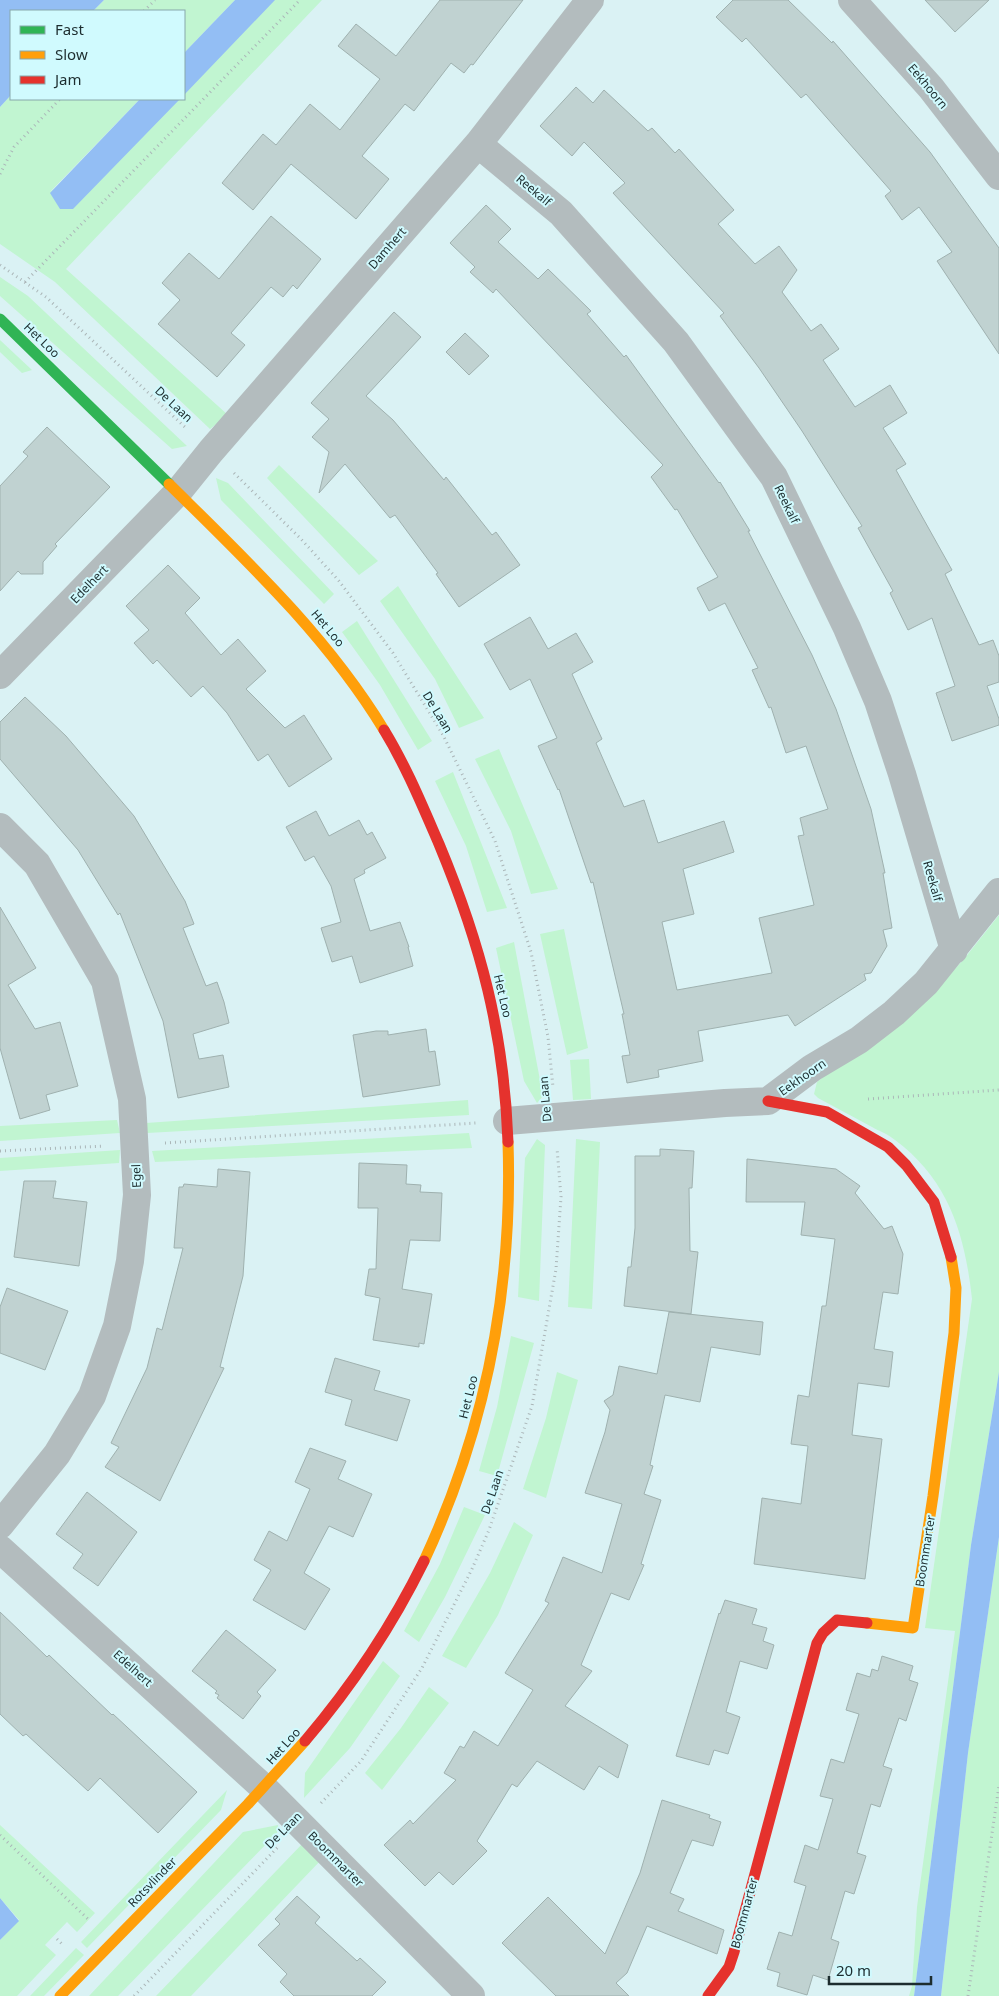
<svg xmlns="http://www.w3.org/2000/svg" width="999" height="1996" font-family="'Noto Sans',sans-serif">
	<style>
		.green { fill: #c1f5d1 }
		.water { fill: #93bef4 }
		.building { fill: #c0d2d1; stroke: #9fb1af }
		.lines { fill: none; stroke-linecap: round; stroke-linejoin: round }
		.path { stroke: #abb6b8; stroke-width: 3; stroke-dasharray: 1 4; stroke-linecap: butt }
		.street { stroke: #b3bcbe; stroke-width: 28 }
		.fast { stroke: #30b455; stroke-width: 11 }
		.slow { stroke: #ff9f0a; stroke-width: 11 }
		.jam { stroke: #e5322d; stroke-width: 11 }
		.labels { text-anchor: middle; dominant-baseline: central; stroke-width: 4; stroke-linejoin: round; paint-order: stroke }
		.street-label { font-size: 12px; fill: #1d2d2f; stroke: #d0fafe }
	</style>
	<rect width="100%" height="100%" fill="#daf2f4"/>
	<path class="green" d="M104,0h131l-51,53v-42h-91z
		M274,0h48l-256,269 162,146 -18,14 -155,-147 -55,-38v-137l11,-12v4h129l-90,93 129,-93h5v-5z
		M0,277l28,19 159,150 -15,3 -172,-153z
		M0,340l32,30 -10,3 -22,-21z
		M279,465l99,96 -19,14 -92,-97z
		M216,478l12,5 106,111 -10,10 -103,-104z
		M398,586l86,132 -25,10 -24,-49 -55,-78z
		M357,621l75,120 -14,9 -38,-65 -38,-53z
		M499,749l59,140 -27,5 -20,-63 -36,-72z
		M453,772l54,136 -20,4 -21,-66 -31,-65z
		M999,915v457l-28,173 -57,451h-5l3,-10 5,-79 38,-276 -30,-3 47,-329c-7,-64 -23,-119 -77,-159 -7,-6 -16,-9 -23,-13 -18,-10 -36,-19 -54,-29l-4,-4 3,-12 10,-8 93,-67 44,-48z
		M564,929l24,119 -21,7 -27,-121z
		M514,942l29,154 -6,7 -13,-22 -28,-133z
		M589,1059l2,40 -18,1 -3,-40z
		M468,1100l1,15 -322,18 -1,-10z
		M117,1120l3,13 -120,8v-15z
		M469,1133l3,15 -317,14 -3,-11z
		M537,1139l8,6 -6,156 -21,-4 7,-139z
		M576,1139l24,3 -8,167 -24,-2z
		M120,1150l-1,13 -119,8v-13z
		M511,1336l23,7 -37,133 -18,-5 18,-64z
		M557,1372l21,8 -32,118 -23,-9 23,-71z
		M464,1507l21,8 -40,82 -26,45 -15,-11 36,-67z
		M514,1522l19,13 -35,80 -32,53 -24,-12 48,-83z
		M999,1537v459h-58l27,-243z
		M383,1661l17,15 -50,72 -46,50 1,-25z
		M429,1687l20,16 -67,87 -17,-17 36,-45z
		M227,1790l-6,20 -134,138 -6,-6z
		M0,1825l95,88 -18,19 -10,-10 -22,23 11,10 -39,41h-17v-56l19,-20 -19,-22z
		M278,1825l-1,8 -159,163h-29l154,-164z
		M304,1842l18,17 -131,137h-35z
		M76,1948l8,7 -40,41h-14z"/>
	<path class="water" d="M0,0h104l-11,11h-82v84l-11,12z
		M235,0h40l-91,95v-42z
		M140,99h40l-107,110h-13l-10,-16z
		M999,1372v165l-31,216 -27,243h-27l57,-451z
		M0,1898l19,23 -19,19z"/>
	<path class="building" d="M440,0h83l-50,65 -2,-1 -7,9 -13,-10 -37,48 -9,-7 -43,52 27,23 -33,40 -65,-55 -38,46 -31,-27 41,-49 13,11 34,-41 30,26 40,-51 -42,-33 18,-22 40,32z
		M733,0h55l44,43 1,-2 97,111 69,96v106l-62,-93 15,-9 -33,-45 -17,13 -17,-24 6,-5 -85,-97 -5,4 -55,-60 -4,4 -26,-25z
		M925,0h64l-34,32z
		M576,87l17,16 11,-13 44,41 4,-3 23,25 4,-4 55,61 -16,14 37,40 24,-18 18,24 -15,22 29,39 10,-7 18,25 -16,11 32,47 35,-22 17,28 -24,15 23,36 -10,6 56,100 -7,4 34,71 14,-5 6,16v26l-12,4 12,33v6l-47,16 -16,-48 19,-7 -23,-68 -24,12 -18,-37 3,-2 -35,-63 4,-2 -60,-95 -43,-63 -39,-52 4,-3 -111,-120 12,-10 -41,-41 -12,14 -32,-30z
		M486,205l25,24 -13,13 40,37 10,-10 43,42 -4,3 37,43 2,-2 93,128 1,-1 30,49h-2l64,124 24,54 35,100 14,64h-2l9,55 -9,2 4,16 -16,27 -7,1 2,6 -71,46 -7,-11 -90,16 5,30 -45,9 1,7 -32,6 -5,-27 8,-1 -8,-41h2l-31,-132 -2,1 -32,-94 -1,1 -20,-44 19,-8 -27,-59 -20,11 -26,-46 46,-27 18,32 28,-16 17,29 -21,12 30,65 -6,4 28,64 20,-7 14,43 66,-22 10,31 -51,17 11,45 -32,8 15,68 95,-17 -13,-55 55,-13 -16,-69 6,-1 -4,-17 28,-9 -22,-63 -20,7 -15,-46 -2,1 -17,-38 6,-2 -33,-65 -16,8 -12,-23 21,-11 -41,-68 -2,1 -24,-33 12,-12 -167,-176 -3,4 -23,-21 5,-5 -25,-24z
		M271,216l50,43 -24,30 -4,-4 -10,12 -12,-10 -40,46 14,12 -28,32 -59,-53 22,-24 -18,-17 27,-30 30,26z
		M394,312l27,25 -55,59 27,24 51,60 2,-3 46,58 4,-3 24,33 -61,42 -23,-33 2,-1 -43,-58 -5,3 -45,-54 -26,29 10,-41 -17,-15 17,-18 -18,-16z
		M465,333l24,23 -20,19 -23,-23z
		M47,427l63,60 -55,57 2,2 -14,16v12h-22l-3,-3 -18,20v-105l28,-30 -5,-4z
		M168,565l32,33 -15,15 36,42 17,-16 28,32 -20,18 39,39 19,-13 28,44 -43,28 -21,-33 -10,7 -31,-48 -24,-27 -12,11 -34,-37 -4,4 -19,-21 15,-13 -23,-24z
		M25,697l41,39 68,80 51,85 9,23 -11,4 23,58 11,-4 7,20 5,21 -36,11 6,25 24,-4 6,32 -51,11 -15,-77 -43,-108 -2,2 -40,-65 -78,-91v-37z
		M316,811l13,25 30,-16 8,15 5,-3 14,26 -22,12 1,3 -11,6 16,52 30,-9 9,25h-1l5,19 -53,17 -8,-27 -20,6 -11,-34 20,-6 -10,-36 -17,-30 -9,5 -19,-34z
		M0,907l36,61 -28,17 27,44 25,-7 18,64 -32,9 4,15 -30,9 -20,-71z
		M426,1029l3,23 6,-1 5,34 -77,12 -10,-62 23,-4h12v4z
		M660,1149l34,2 -2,37h-3l1,63 8,1 -7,62 -67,-8 4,-39h3l4,-39v-72h25z
		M747,1159l89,10 24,17 -5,7 29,36 8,-3 11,28 -5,40 -15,-2 -9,57 19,3 -4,35 -31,-4 -6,52 30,4 -17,140 -111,-15 8,-66 39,6 7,-58 -17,-2 7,-49 11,2 13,-91h4l9,-67 -34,-4 4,-33h-59z
		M359,1163l48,2 -1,19 15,1 -1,7 22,1 -2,48 -30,-1 -8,49 30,5 -8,50 -5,-1v4l-46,-7 7,-42 -15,-3 4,-26h7l2,-61h-20z
		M218,1169l32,3 -7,104 -23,91 4,1 -64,133 -55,-34 14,-20 -8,-4 36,-75 10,-40 5,2 21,-82h-9l5,-61h4l1,-3 33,3z
		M24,1181h32l-3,17 34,4 -8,64 -65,-9z
		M7,1288l61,23 -23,59 -45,-17v-46z
		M669,1312l94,10 -3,33 -49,-8 -11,55 -35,-7 -15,70 3,1 -9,28 17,6 -20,64 3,1 -15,35 -18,-7 -30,72 11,6 -27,35 63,39 -10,33 -19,-12 -15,24 -47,-29 -20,26 -5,-3 -35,57 10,10 -34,34 -14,-13 -14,14 -41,-41 26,-25 3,4 43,-44 -12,-7 16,-27 4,2 10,-17 24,15 35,-56 -28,-17 44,-70 -4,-2 18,-44 39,16 20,-69 -37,-11 20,-61 5,-22 -6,-9 9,-6 6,-29 38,8z
		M335,1358l45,13 -6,19 36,10 -13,41 -52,-16 7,-25 -27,-8z
		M310,1448l36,13 -8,18 34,15 -19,43 -24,-11 -25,47 26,16 -25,41 -52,-30 18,-30 -17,-10 15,-29 18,10 23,-52 -15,-7z
		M87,1492l50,40 -39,54 -25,-18 10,-14 -27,-20z
		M725,1600l32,9 -5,15 15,4 -4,13 11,4 -7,24 -27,-8 -14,51 14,5 -12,37 -14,-4 -5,15 -33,-9 43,-143 1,1z
		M0,1612l47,45 2,-2 63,60 1,-1 84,78 -39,41 -58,-55 -12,13 -62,-57 -3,2 -23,-22z
		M226,1630l50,40 -19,22 4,4 -18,23 -26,-21 2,-3 -4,-2 2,-2 -25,-20z
		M882,1656l31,10 -4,14 9,3 -12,38 -7,-3 -16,48 9,3 -12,38 -9,-3 -14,49 9,3 -12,38 -9,-3 -14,48 8,3 -11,38 -15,-5 -6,20 -30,-9 3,-13 -13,-4 12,-37 13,4 14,-50 -12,-4 11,-37 13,5 15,-51 -13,-3 11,-37 13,4 15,-49 -13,-4 11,-37 13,4 2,-8 6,2z
		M662,1800l48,15 -1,3 12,4 -8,24 -21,-6 -22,53 14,6 -6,12 46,19 -7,24 -70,-28 -20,47 -11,10 13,13h-73l-54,-53 46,-46 57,57 35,-81z
		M297,1896l23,21 -5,6 42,38 3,-3 26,24 -14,14h-78l-14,-14 7,-8 -29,-29 22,-21 -5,-5z"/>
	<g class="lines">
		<path class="path" d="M144,11l11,-11
			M0,174l14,-27 46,-48
			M0,265l46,32 141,132
			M25,282l275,-282
			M234,473l67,66 38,42 54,72 50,82 52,106 36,111 17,85 5,50
			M868,1099l131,-9
			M165,1143l311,-20
			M0,1151l104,-5
			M321,1803l40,-42 61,-93 50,-99 17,-39 43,-124 24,-137 5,-72 -4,-49
			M0,1835l89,85
			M57,1939l7,7
			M134,1996l144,-149
			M968,1996l31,-210"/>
		<path class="street" d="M852,0l79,88 68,88
			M478,144l83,69 115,129 98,135 73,151 31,73 24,73 52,176
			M0,675l178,-183 33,-41 267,-307 112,-144
			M0,827l37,37 68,117 27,118 5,96 -7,66 -13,65 -25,70 -35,58 -57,71
			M507,1121l218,-18 43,-2 44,-33 47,-28 35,-27 32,-30 73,-91
			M0,1549l264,239 207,208"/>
		<path class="fast" d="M0,319l169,165"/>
		<path class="slow" d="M169,484c78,77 158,152 215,246
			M424,1561c62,-133 89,-272 84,-419
			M867,1623l46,5 20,-132 21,-163 2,-45 -5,-31
			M60,1996l188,-192 57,-63"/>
		<path class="jam" d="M384,730c22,36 38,75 55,114 42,101 65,188 69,298
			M768,1101l59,11 61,35 18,18 28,37 17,55
			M305,1741c47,-55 87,-115 119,-180
			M708,1996l21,-29 5,-15 83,-309 6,-10 14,-13 30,3"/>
	</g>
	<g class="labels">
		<g class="street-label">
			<text transform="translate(928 86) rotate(50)">Eekhoorn</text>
			<text transform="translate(534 190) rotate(40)">Reekalf</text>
			<text transform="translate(387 248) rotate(-49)">Damhert</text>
			<text transform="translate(42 340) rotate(44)">Het Loo</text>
			<text transform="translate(174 404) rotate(43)">De Laan</text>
			<text transform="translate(787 504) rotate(64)">Reekalf</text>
			<text transform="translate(89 584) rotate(-46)">Edelhert</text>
			<text transform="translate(328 628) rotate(50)">Het Loo</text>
			<text transform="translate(438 712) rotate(59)">De Laan</text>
			<text transform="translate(933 881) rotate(74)">Reekalf</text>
			<text transform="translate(503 996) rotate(77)">Het Loo</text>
			<text transform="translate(802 1077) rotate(-35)">Eekhoorn</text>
			<text transform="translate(545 1099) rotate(-95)">De Laan</text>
			<text transform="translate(136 1176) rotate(-92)">Egel</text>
			<text transform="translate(468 1397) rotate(-76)">Het Loo</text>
			<text transform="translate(492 1492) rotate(-71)">De Laan</text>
			<text transform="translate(925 1551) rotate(-81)">Boommarter</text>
			<text transform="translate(133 1668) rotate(42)">Edelhert</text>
			<text transform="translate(283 1746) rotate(-48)">Het Loo</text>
			<text transform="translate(283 1830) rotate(-45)">De Laan</text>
			<text transform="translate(336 1859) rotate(45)">Boommarter</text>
			<text transform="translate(152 1882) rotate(-46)">Rotsvlinder</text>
			<text transform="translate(744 1913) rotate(-75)">Boommarter</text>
		</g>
	</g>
	<rect x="10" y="10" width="175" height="90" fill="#d0fafe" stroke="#88a8ab"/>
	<rect x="20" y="26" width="25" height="8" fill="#30b455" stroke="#88a8ab"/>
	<text x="55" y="35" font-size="15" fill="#1d2d2f">Fast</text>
	<rect x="20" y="51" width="25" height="8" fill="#ff9f0a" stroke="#88a8ab"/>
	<text x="55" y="60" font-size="15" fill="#1d2d2f">Slow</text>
	<rect x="20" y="76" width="25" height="8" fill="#e5322d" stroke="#88a8ab"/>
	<text x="55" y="85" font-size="15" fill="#1d2d2f">Jam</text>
	<path d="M829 1976v8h102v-8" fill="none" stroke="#1d2d2f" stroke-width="2.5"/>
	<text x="836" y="1976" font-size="15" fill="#1d2d2f" stroke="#d0fafe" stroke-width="4" paint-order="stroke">20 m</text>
</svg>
